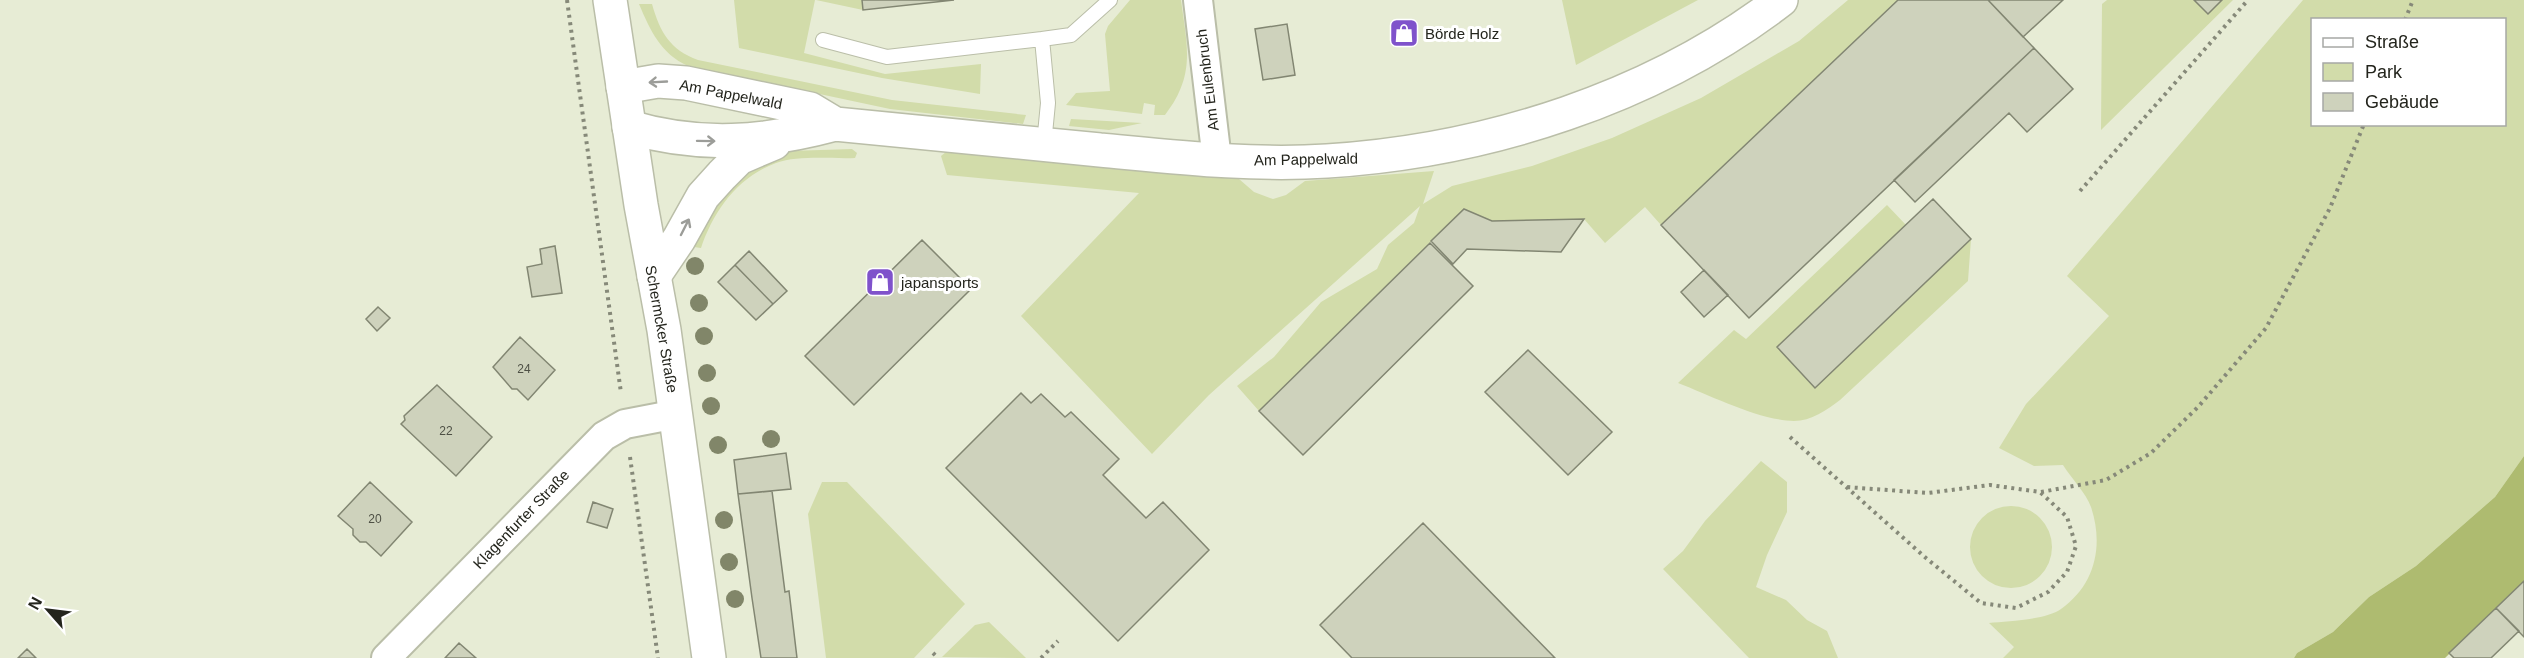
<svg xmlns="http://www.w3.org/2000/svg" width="2524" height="658" font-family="Arial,sans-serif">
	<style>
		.green { fill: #d2dcaa; fill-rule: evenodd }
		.forest { fill: #aebb70 }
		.building { fill: #ced2bc; stroke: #828672; stroke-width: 1.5 }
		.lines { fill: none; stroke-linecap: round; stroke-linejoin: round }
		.service-casing { stroke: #babea8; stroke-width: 16 }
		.minor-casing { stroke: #babea8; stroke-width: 32 }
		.tertiary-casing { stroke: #babea8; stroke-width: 36 }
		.secondary-casing { stroke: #babea8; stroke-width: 36 }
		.path { stroke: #868979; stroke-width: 4; stroke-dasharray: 3 4.5; stroke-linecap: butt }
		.service { stroke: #fff; stroke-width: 14 }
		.minor { stroke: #fff; stroke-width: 28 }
		.tertiary { stroke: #fff; stroke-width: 33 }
		.secondary { stroke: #fff; stroke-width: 33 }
		.tree { fill: #818669 }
		.oneway { stroke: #9c9d99 }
		.labels { text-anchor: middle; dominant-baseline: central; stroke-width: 6; stroke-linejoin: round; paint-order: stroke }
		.number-label { font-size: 12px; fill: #4e5045 }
		.poi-label { font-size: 15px; fill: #24251d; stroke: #fff; text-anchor: start }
		.street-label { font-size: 15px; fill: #24251d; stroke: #fff }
	</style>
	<rect width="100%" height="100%" fill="#e7ecd5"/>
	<path class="green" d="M734,0h81l-11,53 81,21 96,-10 -1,30 -98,-16 -143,-30z
		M816,0h46l1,10z
		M1130,0h51c6,46 15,75 -16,115h-11l1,-10 -11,-2 -2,11 -76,-9 10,-12 34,-2 -5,-57 3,-8z
		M1562,0h136l-122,65z
		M1848,0h50l-237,225 -16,-18 -40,36 -21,-24 -92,2 -28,-12 -205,202 -22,-25 37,-29 47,-55 56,-33 11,-24 26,-22 6,-17 -211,189 -57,59 -131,-138 118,-123 -192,-18 -6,-19 5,-4 293,27 15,13 19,7 13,-4 19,-14 129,-10 -11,33 29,-18 80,-20 80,-28 89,-40 98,-57z
		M2107,0h87l14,14 14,-14h11l-132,130 1,-126z
		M2303,0h221v456l-29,41 -79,69 -47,31 -36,35 -36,21 -3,5h-291l11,-11 -25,-24c19,-2 57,-3 72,-14 34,-24 43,-63 30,-102 -5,-14 -20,-29 -28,-42l-29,1 -35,-18 27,-44 83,-88 -42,-40zM2312,20h192v104h-192z
		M639,4h13c8,28 18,46 46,56l194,40 134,15 -3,9 -133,-15 -202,-43c-27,-12 -38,-36 -49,-62z
		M1071,119l71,4 -33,7 -40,-4z
		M852,149l5,4 -2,5c-24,1 -56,-3 -79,5 -39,14 -63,49 -75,85l-7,-1 13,-31 34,-40 48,-25z
		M1887,205l19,20 -129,122 38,40 156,-148 -3,42 -128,119c-13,10 -29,21 -46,21 -36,-1 -82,-25 -116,-38l56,-53 12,9z
		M1761,461l26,21v30l-20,43 -11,32 30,13 21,20 20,11 11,27h-89l-86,-89 20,-18 22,-30z
		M822,482h25l118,122 -51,54h-88l-18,-144z
		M1970 547a41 41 0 1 1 82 0a41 41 0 1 1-82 0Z
		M989,622l37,36 -84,-1 33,-32z"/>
	<path class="forest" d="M2524,456v125l-79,77h-151l3,-5 36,-21 36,-35 47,-31 79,-69z"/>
	<path class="building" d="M862,0h92l-91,10z
		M1898,0h90l46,48 -285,270 -88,-93z
		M1988,0h75l-40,37z
		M2194,0h28l-14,14z
		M1287,24l8,51 -32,5 -8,-51z
		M2034,48l39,41 -46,43 -18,-19 -94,89 -21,-22z
		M1933,199l38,40 -156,149 -38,-41z
		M1464,209l28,12 92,-2 -23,33 -94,-3 -14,15 -22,-23z
		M922,240l49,49 -117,116 -49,-49z
		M1430,243l43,43 -170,169 -44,-44z
		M555,246l7,47 -30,4 -5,-30 15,-3 -2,-15z
		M749,251l38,40 -14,13 -38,-39z
		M735,265l38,39 -17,16 -38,-38z
		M1704,270l24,25 -24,22 -23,-25z
		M378,307l12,11 -13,13 -11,-12z
		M520,337l35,33 -27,30 -11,-11h-5l-19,-22z
		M1528,350l84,82 -44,43 -83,-83z
		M437,385l55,52 -36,39 -55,-52 4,-4 -1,-4z
		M1021,393l10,10 10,-9 24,23 6,-5 48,47 -16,16 43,43 17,-16 46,48 -91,91 -172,-173z
		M786,453l5,36 -53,5 -4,-34z
		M370,482l42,40 -31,34 -15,-14h-6l-7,-7v-6l-15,-13z
		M772,491l13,101 4,-1 8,67h-36l-9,-60 -14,-104z
		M593,502l20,7 -6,19 -20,-6z
		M1423,523l132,135h-203l-32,-33z
		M2524,581v56l-28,-29z
		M2496,608l23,23 -28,27h-37l-5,-5z
		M459,643l17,15h-31z
		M27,649l9,9h-18z"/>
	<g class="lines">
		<g class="service-casing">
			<path id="service" d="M1042,39l29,-4 39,-35
				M823,40l64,17 155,-18 6,64 -4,41"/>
		</g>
		<g class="minor-casing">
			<path id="minor" d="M1198,0l19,160
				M386,658l218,-222 21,-12 52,-10"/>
		</g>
		<g class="tertiary-casing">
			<path id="tertiary" d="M623,87l35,-6 28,2 124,26 25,15
				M629,127c71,21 135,16 206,-3 89,8 177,17 265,26 75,7 152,16 227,11 160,-10 326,-63 454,-161
				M654,276l25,-37 24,-43 19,-21 17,-17 35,-15"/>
		</g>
		<g class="secondary-casing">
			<path id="secondary" d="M610,0l31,205 23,125 45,328"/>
		</g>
		<path class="path" d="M567,0l54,393
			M2405,20l8,-20
			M2080,191l168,-191
			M1790,437l136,121 55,45 35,5 32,-16 19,-20 9,-26 -9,-29 -27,-25 -50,-7 -62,8 -82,-6
			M630,457l28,201
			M2041,492l65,-12 45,-27 47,-46 68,-79 64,-120 34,-84
			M933,653l5,5
			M1041,658l17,-17"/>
		<use href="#service" class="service"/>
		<use href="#minor" class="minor"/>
		<use href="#tertiary" class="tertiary"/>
		<use href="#secondary" class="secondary"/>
	</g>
	<g class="tree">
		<circle cx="695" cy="266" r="9"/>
		<circle cx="699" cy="303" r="9"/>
		<circle cx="704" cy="336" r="9"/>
		<circle cx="707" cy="373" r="9"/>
		<circle cx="711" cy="406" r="9"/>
		<circle cx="771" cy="439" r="9"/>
		<circle cx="718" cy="445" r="9"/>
		<circle cx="724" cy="520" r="9"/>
		<circle cx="729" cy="562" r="9"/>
		<circle cx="735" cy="599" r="9"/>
	</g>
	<defs><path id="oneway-shaft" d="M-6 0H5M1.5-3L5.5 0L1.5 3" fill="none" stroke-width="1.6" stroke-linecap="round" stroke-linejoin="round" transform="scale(1.5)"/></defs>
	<g class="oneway">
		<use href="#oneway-shaft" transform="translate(658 82) rotate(177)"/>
		<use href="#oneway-shaft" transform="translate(706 141) rotate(1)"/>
		<use href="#oneway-shaft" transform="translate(685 227) rotate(-63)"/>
	</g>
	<defs>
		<g id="shop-square" transform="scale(1.5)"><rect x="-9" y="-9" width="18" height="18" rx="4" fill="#7f52cb" stroke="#fff"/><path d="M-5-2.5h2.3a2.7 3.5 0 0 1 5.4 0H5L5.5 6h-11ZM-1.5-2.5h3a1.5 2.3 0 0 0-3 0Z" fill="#fff"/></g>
	</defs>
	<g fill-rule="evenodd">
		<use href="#shop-square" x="1404" y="33"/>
		<use href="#shop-square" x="880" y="282"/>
	</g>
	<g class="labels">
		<g class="number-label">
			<text x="524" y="369">24</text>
			<text x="446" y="431">22</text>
			<text x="375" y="519">20</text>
		</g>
		<g class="poi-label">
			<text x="1425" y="33">Börde Holz</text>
			<text x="901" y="282">japansports</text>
		</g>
		<g class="street-label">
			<text transform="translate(1207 80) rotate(-97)">Am Eulenbruch</text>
			<text transform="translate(731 94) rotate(11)">Am Pappelwald</text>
			<text transform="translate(1306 159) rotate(-1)">Am Pappelwald</text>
			<text transform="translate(662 329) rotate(80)">Schermcker Straße</text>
			<text transform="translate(521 519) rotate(-46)">Klagenfurter Straße</text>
		</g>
	</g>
	<rect x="2311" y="18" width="195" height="108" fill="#ffffff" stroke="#a7a8a5" stroke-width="1.5"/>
	<rect x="2323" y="38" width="30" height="9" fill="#ffffff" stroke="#a7a8a5" stroke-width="1.5"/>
	<text x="2365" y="48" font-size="18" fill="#24251d">Straße</text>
	<rect x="2323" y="63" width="30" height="18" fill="#d2dcaa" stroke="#a7a8a5" stroke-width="1.5"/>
	<text x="2365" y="78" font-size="18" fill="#24251d">Park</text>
	<rect x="2323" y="93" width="30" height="18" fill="#ced2bc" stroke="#a7a8a5" stroke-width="1.5"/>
	<text x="2365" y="108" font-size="18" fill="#24251d">Gebäude</text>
	<g transform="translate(48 610) rotate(298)" stroke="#ffffff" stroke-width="4.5" paint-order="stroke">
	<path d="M0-4.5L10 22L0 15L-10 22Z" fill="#24251d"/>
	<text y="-9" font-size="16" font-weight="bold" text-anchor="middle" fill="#24251d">N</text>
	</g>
</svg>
